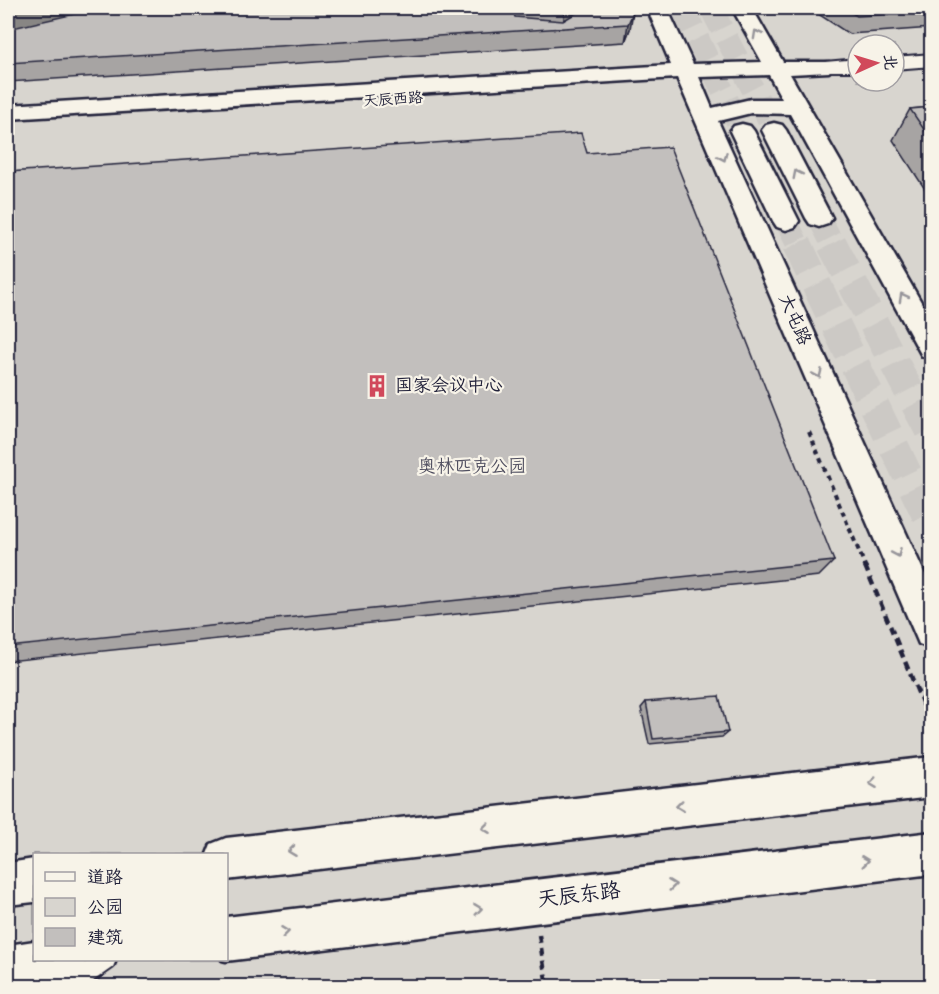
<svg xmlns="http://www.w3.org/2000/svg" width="939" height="994" font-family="Kalam,'LXGW WenKai TC',sans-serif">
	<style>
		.green { fill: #d8d5cf; stroke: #7d7c85; stroke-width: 1.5; fill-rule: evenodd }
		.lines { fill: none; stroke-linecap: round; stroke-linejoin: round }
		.secondary-tunnel-far1 { stroke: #ccc9c5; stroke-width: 23; stroke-dasharray: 23 11; stroke-linecap: butt }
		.secondary-tunnel { stroke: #ccc9c5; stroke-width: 30; stroke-dasharray: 30 15; stroke-linecap: butt }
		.lane-casing { stroke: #22223b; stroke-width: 5 }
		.street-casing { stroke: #22223b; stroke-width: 4 }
		.secondary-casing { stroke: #22223b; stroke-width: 5 }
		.path-far1 { stroke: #22223b; stroke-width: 4; stroke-dasharray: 5 4.5; stroke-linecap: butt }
		.path { stroke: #22223b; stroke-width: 4.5; stroke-dasharray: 8 5; stroke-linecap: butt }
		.lane { fill: #f7f3e8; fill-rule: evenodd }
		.street { fill: #f7f3e8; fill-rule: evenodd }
		.secondary { fill: #f7f3e8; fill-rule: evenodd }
		.wall { fill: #a7a4a3; stroke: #22223b; stroke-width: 1.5 }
		.shaded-wall { fill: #888684; stroke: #22223b; stroke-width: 1.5 }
		.building { fill: #c2bfbd; stroke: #22223b; stroke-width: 1.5 }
		.oneway { stroke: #97959a }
		.labels { text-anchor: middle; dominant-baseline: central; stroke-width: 4.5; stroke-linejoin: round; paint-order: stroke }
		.far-street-label { font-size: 15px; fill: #22223b; stroke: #f7f3e8 }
		.street-label { font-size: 18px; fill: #22223b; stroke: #f7f3e8 }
		.poi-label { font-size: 18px; fill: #22223b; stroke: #f7f3e8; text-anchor: start }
		.park-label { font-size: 18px; fill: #504f60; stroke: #f7f3e8 }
		.near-street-label { font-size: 21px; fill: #22223b; stroke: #f7f3e8 }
	</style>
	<rect width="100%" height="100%" fill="#f7f3e8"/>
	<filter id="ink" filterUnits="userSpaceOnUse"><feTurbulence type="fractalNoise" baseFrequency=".0167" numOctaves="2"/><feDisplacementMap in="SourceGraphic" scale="12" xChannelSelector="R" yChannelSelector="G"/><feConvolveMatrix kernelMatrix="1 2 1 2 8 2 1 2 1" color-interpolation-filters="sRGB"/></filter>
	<g filter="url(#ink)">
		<path class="green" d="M8,8h923v978h-923zM858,45h36v36h-36zM34,854h192v106h-192z"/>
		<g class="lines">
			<path class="secondary-tunnel-far1" d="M683,8l59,123
				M711,8l63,122
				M819,218l14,27
				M786,221l12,24"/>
			<path class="secondary-tunnel" d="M797,244l135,282
				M832,244l100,191"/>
			<g class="lane-casing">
				<path id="lane" d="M89,960h27l-3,7 -27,19h-27l3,-7z"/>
			</g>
			<g class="street-casing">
				<path id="street" d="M932,54v12l-38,3v-12z
					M858,59v12h-44l-3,-4 3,-4z"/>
			</g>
			<g class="secondary-casing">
				<path id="secondary" d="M647,8h20l26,56 69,-2 -30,-54h20l31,54h46l3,5 -3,5 -39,2 142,247v38l-10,-3 -132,-242 -39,-1 -33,8 214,469v59l-13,-5 -242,-566 -669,41v-14l663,-40zM769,75l13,24h-31l-39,9 -13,-31z
					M774,123l8,2 4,5 46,88 -4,6 -9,3 -9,-3 -4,-6 -44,-88 4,-5z
					M742,124l8,2 4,5 45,90 -4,6 -9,3 -9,-3 -4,-6 -43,-90 4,-5z
					M932,757v40l-706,83v-26h-19l4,-10 15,-6z
					M932,832v42l-706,87 -4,-1h4v-43z
					M34,859v43l-26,3v-42z
					M34,941v19h52l-6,16 -16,7 -56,3v-41z"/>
			</g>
			<path class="path-far1" d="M809,432l57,136"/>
			<path class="path" d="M865,566l67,160
				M539,935l8,51"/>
			<use href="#lane" class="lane"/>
			<use href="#street" class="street"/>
			<use href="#secondary" class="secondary"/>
		</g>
		<path class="wall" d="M8,8h622v21l-5,13 -617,40z
			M809,8h123v20l-83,6z
			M932,107v93l-39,-60 17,-31z
			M587,153l247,408 -15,15 -811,85v-489z
			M646,702l82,30 -6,5 -73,7 -8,-36z"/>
		<path class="shaded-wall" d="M8,8h177l-177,41z
			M565,8h33l-35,20z
			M633,12l-3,17 -5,13 3,-18z"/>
		<path class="building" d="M101,8h411l3,9 48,4 21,-13h46l3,4 -5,12 -620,39v-34z
			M844,8h88v3l-75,5z
			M932,107v34l-22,-32z
			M581,133l6,20 83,-6 164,414 -826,86v-475z
			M719,696l9,36 -75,7 -7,-37z"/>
		<defs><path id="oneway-chevron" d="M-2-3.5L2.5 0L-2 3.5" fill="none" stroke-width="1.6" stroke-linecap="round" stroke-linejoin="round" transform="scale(1.5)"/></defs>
		<g class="oneway">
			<use href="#oneway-chevron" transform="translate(757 34) rotate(-119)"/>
			<use href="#oneway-chevron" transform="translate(723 157) rotate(66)"/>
			<use href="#oneway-chevron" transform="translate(797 174) rotate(-117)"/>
			<use href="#oneway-chevron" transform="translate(903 297) rotate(-119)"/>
			<use href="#oneway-chevron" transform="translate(818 374) rotate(66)"/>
			<use href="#oneway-chevron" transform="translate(897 553) rotate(66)"/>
			<use href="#oneway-chevron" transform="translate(873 783) rotate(173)"/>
			<use href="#oneway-chevron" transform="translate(680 806) rotate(173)"/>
			<use href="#oneway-chevron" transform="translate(486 828) rotate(173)"/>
			<use href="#oneway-chevron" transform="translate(292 851) rotate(173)"/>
			<use href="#oneway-chevron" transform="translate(865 861) rotate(-7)"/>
			<use href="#oneway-chevron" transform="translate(672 885) rotate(-7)"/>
			<use href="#oneway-chevron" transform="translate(478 909) rotate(-7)"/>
			<use href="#oneway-chevron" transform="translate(285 932) rotate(-7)"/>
		</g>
	</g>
	<defs>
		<g id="building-bare" transform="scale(1.8)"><path d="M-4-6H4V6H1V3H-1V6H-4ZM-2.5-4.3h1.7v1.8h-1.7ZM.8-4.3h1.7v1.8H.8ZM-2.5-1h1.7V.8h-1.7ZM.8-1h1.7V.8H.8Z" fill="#d1495b" stroke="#f7f3e8" stroke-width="2.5" paint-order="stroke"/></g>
	</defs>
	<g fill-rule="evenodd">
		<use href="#building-bare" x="377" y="386"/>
	</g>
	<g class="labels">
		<g class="far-street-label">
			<text transform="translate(393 100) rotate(-4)">天辰西路</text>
		</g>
		<g class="street-label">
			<text transform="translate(794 320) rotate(66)">大屯路</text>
		</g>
		<g class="poi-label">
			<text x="395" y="386">国家会议中心</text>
		</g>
		<g class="park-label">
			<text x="472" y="467">奥林匹克公园</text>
		</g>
		<g class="near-street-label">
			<text transform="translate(579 896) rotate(-7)">天辰东路</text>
		</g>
	</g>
	<rect width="939" height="994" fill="none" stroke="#f7f3e8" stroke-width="30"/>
	<rect x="15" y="15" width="909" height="964" fill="none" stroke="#22223b" stroke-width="2" filter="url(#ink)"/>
	<rect x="33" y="853" width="195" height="108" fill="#f7f3e8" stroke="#a29fa3" stroke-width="1.5"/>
	<rect x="45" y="872" width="30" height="9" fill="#f7f3e8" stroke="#a29fa3" stroke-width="1.5"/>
	<text x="87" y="883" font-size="18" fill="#22223b">道路</text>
	<rect x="45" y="898" width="30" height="18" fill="#d8d5cf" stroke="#a29fa3" stroke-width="1.5"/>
	<text x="87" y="913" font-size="18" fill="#22223b">公园</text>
	<rect x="45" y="928" width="30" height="18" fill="#c2bfbd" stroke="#a29fa3" stroke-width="1.5"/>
	<text x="87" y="943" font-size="18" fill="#22223b">建筑</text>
	<g transform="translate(876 63) rotate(86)"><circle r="28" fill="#f7f3e8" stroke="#a29fa3" stroke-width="1.5"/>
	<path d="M0-4.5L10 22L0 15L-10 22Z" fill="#d1495b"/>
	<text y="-9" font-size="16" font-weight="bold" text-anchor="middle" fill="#22223b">北</text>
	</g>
</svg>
